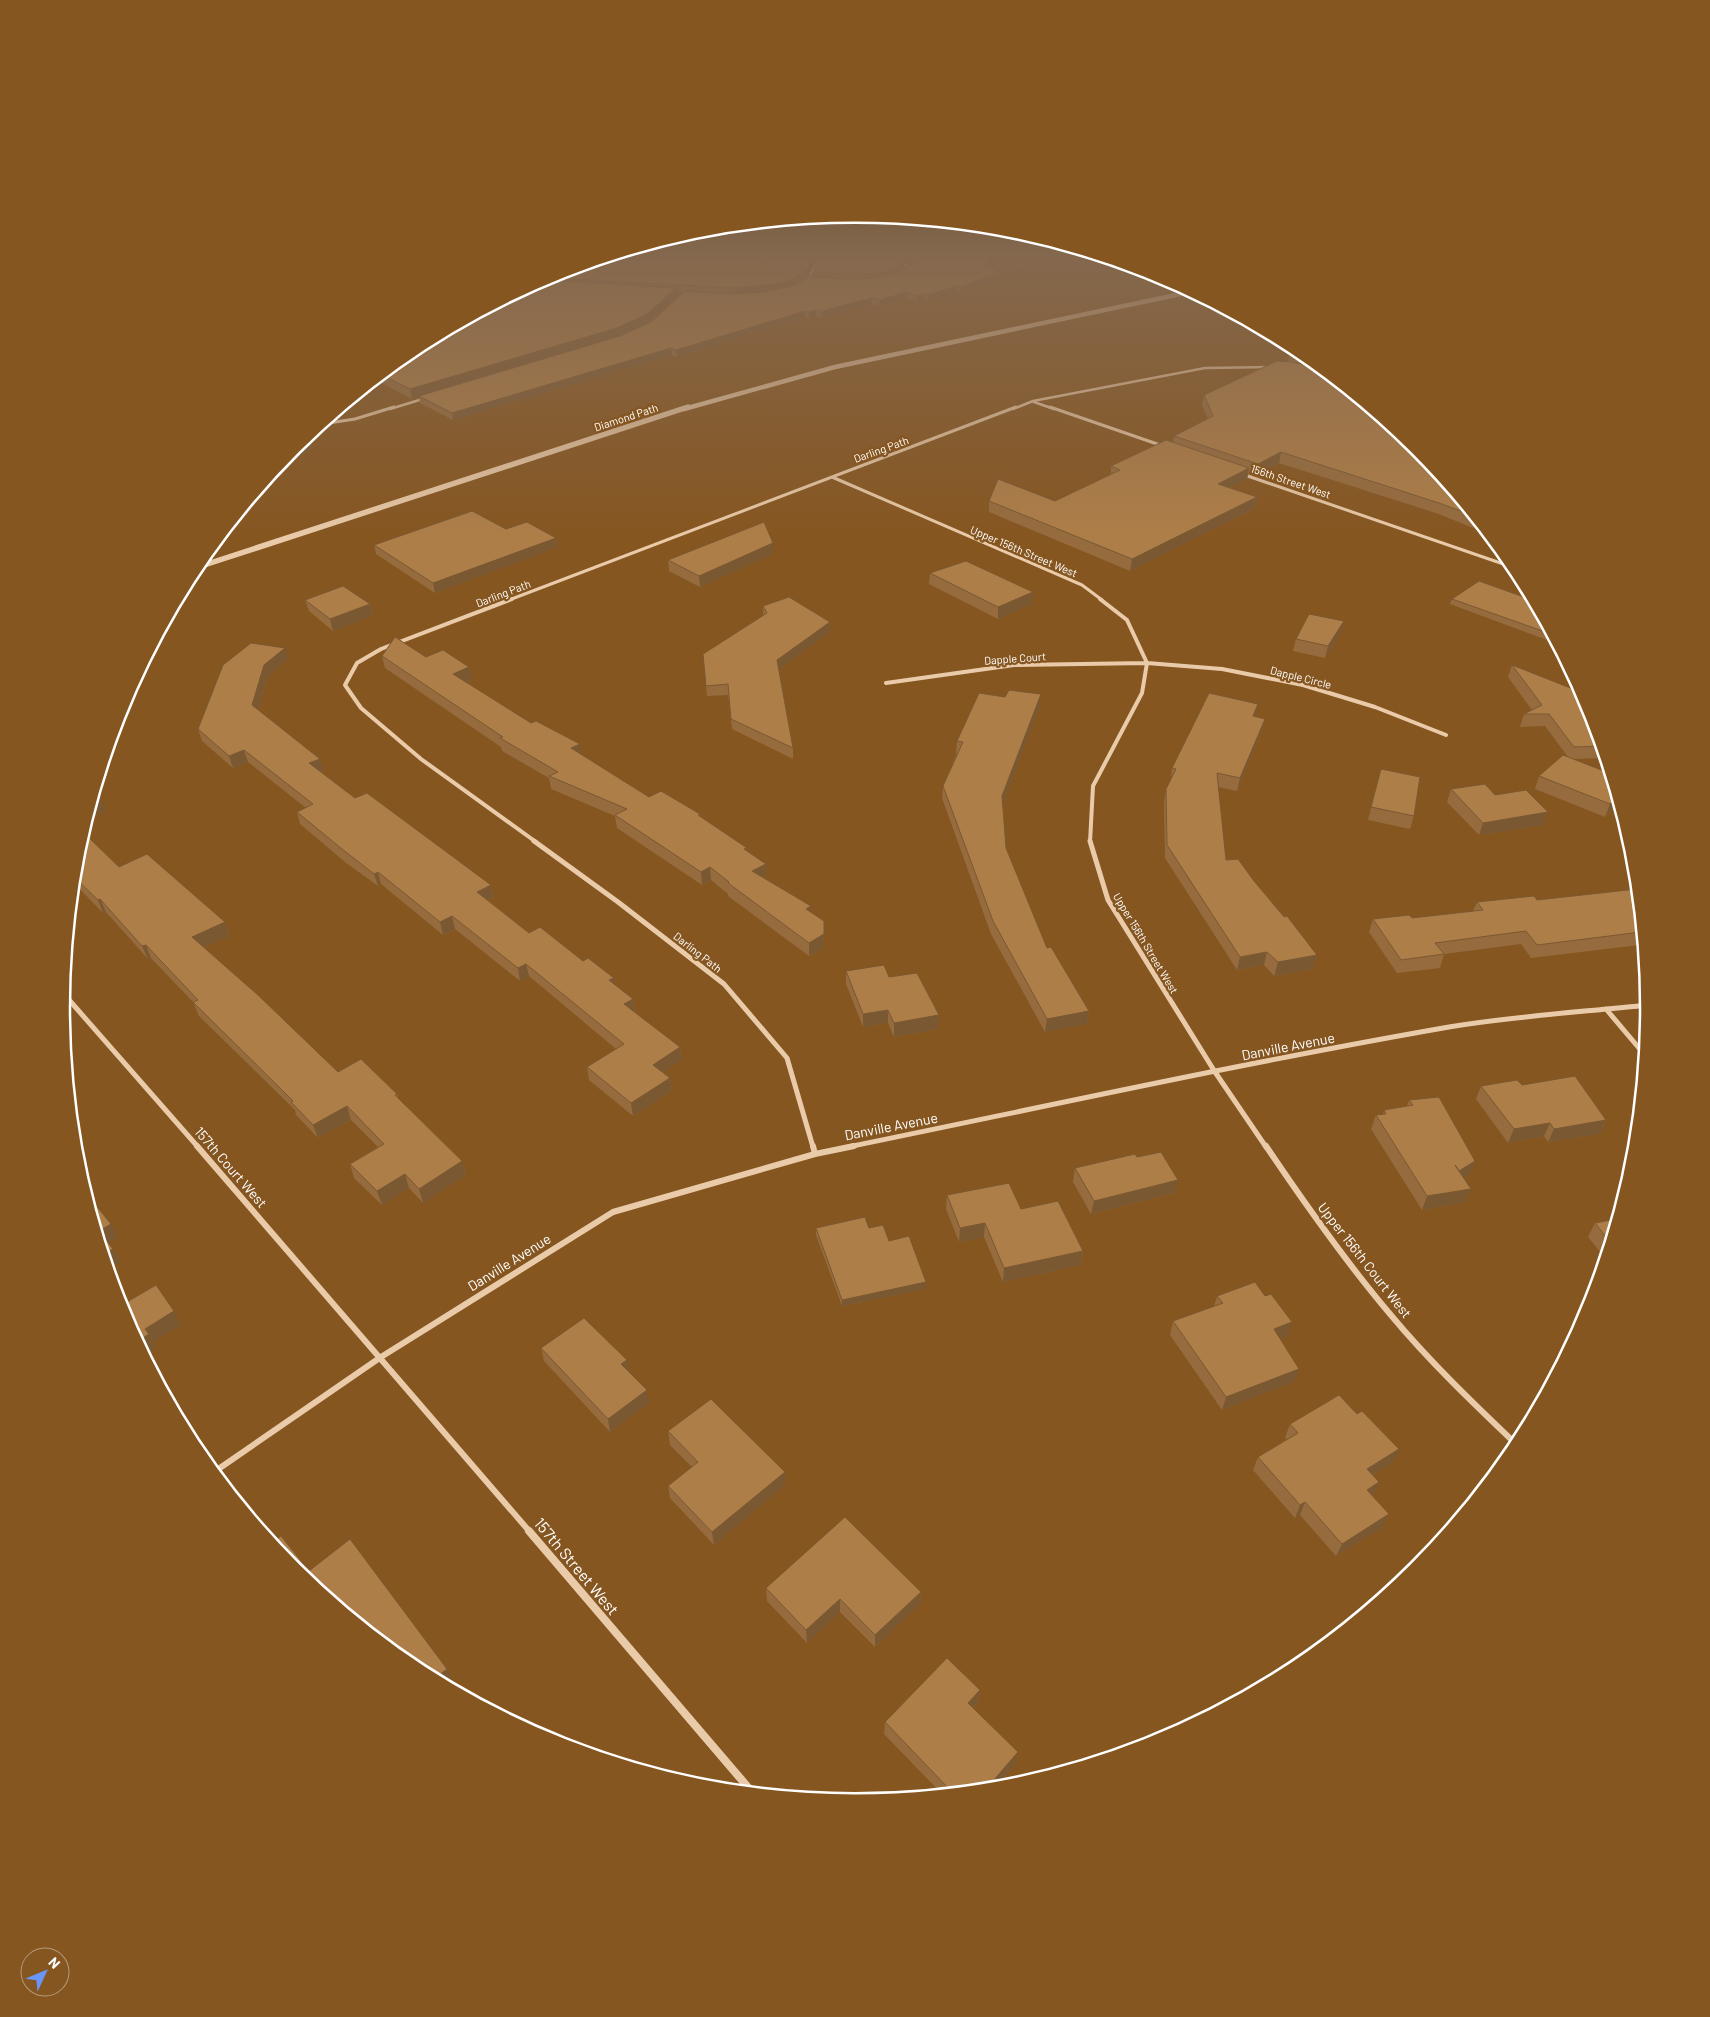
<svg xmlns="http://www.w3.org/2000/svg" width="1710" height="2017" font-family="Barlow,sans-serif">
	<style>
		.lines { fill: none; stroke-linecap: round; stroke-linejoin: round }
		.minor-far5 { stroke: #eacba9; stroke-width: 2.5 }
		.minor-far4 { stroke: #eacba9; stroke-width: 3 }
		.minor-far3 { stroke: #eacba9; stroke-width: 4 }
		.minor-far2 { stroke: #eacba9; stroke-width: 5 }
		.minor-far1 { stroke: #eacba9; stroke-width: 6 }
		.minor { stroke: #eacba9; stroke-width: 8 }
		.tertiary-far1 { stroke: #eacba9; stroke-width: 4.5 }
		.tertiary { stroke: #eacba9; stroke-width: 5.5 }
		.wall { fill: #966c3e; fill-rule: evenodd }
		.shaded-wall { fill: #7a5832 }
		.building { fill: #ae7e48; stroke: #7a5832 }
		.labels { text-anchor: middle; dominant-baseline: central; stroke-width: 4.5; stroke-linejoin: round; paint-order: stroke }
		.far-street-label { font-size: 11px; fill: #fff; stroke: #865620 }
		.street-label { font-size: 14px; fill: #fff; stroke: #865620 }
		.near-street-label { font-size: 16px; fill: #fff; stroke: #865620 }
		.rim { fill: none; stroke: #fff; stroke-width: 2.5 }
	</style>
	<rect width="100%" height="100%" fill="#865620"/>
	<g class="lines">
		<path class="minor-far5" d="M887,259l9,1 14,8 -3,4
			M808,280l12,-24
			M1034,402l20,7
			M390,409l36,-11
			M1013,409l20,-8 172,-33 66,-1"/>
		<path class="minor-far4" d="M1050,407l113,39
			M322,424l33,-5 39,-12
			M1242,474l273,94
			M832,477l250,108 20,15
			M509,600l507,-193"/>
		<path class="minor-far3" d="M512,599l-131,50 -24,14 -12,22 16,23 60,51 115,83
			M886,683l128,-18 133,-2 75,6 81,16 72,22 71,28
			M1090,842l3,-56 49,-93 5,-30 -20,-43 -27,-21"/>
		<path class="minor-far2" d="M534,841l84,61 106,82 63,74 26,89
			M1090,841l18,59 107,172 51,75
			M63,993l135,154
			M1606,1009l38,45
			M848,1147c200,-41 400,-85 601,-120 66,-11 133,-15 199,-22"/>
		<path class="minor-far1" d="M197,1146l333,386
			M813,1146l2,8
			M1266,1146c39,58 79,115 124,168 39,47 83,89 127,131
			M214,1472l167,-115 232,-145 202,-58 39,-8"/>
		<path class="minor" d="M529,1531l223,261"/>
		<path class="tertiary-far1" d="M684,409l151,-42 355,-75"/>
		<path class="tertiary" d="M195,568l493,-161"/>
	</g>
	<path class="wall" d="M887,256h106l-4,9 8,14 -36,14 -4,-1 -29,9 -4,-1 -7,2 -12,-3 -26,7 -7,-2 -50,14 -6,-2 -7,2 -4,-1 -128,40 -5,-2 -219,65 -33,-17 -1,-6 -7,2 -36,-19 38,-32 130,-68v-1l6,-3 258,-1 -15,10 55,-6 28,-1 -28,1 -34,-3v-4l90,-8v4l-12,6 10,-3 8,-6 -9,-5zM677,291l40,2 -69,30 29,-26z
		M1299,351l117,96 70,86 -50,-20 -157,-50 -23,12 -7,-3 -2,7 -17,9 27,9 -2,11 -125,63 -141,-59v-11h66l56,-27v-8l62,-24 1,-6 34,-17 -6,-14 2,-10 84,-34 1,-6z
		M309,439l2,10 -24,15 -6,-1 13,-16z
		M506,529l50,9 2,9 -123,46 -59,-39 -2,-9z
		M773,554l-73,33 -31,-16 -1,-11z
		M930,573l102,31 -34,15 -69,-35z
		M1452,599l80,1 23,43 -105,-39z
		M305,600l65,4 3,12 -40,15 -24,-20z
		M763,606l67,26 -51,37 14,79v11l-61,-30 -4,-34 -21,1 -3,-31 59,-49z
		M1341,633l-16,25 -32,-7 3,-12z
		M382,656l44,1 46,23 -6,2 183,115 51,17v2l48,36 18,25 -2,1 47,28v6l13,36 -15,8 -81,-60v-2l-17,-14 -9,5 -85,-57 -2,-12 -64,-27 -2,-11 -47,-27 -1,-4 -116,-79z
		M288,659l-20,17 -10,34 66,60 -4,2 35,26 136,87 3,12 -6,3 41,33 54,28 50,38 2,13h-1l46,35 2,13 -19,12 7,6 2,13 -39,25 -44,-36 -2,-13 29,-18 -87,-73 -9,5 -65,-52 -12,6 -62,-51 -3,2 -33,-24 -45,-38 -3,-12 9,-4 -58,-46 -15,6 -31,-27 -4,-12z
		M1512,665l76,40 17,53 -32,1 45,45 -13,13 -70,-28 4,-13 29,-19 -23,-31 -25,1 4,-13 8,-4 -24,-33z
		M1040,706l-38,99 4,43 41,100 42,63 -2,13 -42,8 -54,-98 -49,-136 1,-12 14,-33h-1l1,-12z
		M1255,717l10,2 -3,12 -25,60 -19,-4 8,73 28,21 63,74 -4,14 -39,7 -10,-11 -27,5 -72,-112 -1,-56 2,-13 5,-9 1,-12z
		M1381,769l33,47 -4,13 -42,-9z
		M1451,789l44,6 48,30 -64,10 -32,-33z
		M77,853l42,14 106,55 5,14 -26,11 134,125 59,22 2,6 63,61 4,14 -43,28 -14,-15 -27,17 -28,-27 -4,-14 28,-17 -27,-27 -33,18 -22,-23 -1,-5 -96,-94 -6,-14 -42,-44 -3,1 -42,-47 -3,1 -29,-30z
		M1637,889l5,50 -3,6 -108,13 -10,-14 -77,10 -4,14 -43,5 -28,-41 4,-13 39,-1 61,-7 4,-9 60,-2z
		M846,971l43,6 49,52 -44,8 -6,-14 -25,4 -17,-43z
		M1522,1085l84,35 -6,14 -52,8 -4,-6 -36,7 -32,-44 5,-13z
		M1409,1100l66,61 -6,14 -5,3 1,24 -43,8 -51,-81 5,-14 7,-1 1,-4 23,-4z
		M1137,1157l38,36 -84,21 -18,-32 2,-14z
		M947,1195l74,14 62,42 -2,14 -78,17 -19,-45 -25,5 -13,-33z
		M1617,1219l-12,39 -17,-21 7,-14z
		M816,1228h53l20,13 37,41v7l-84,17 -26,-71z
		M1217,1296l71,40 -8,2 14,44 -72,28 -52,-75 3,-14 41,-14z
		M541,1348l88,23 20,32 -39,29 -66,-71z
		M1290,1424l103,38 -20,13v20l-1,1 11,31 -47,29 -36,-41 -5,3 -42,-48 5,-13 29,-18 -2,-1z
		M668,1431l117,54 -71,60 -44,-47 -2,-12 24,-19 -22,-22z
		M766,1588l155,4 -1,12 -45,43 -35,-35 -33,31 -40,-42z
		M980,1690l-2,12 -5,6 42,56 -21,25 -52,5 -58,-60 1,-12z"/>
	<path class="shaded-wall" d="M814,256h3l-9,19 -15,10 -19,6 -39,3v-6z
		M991,256h2l-6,14v-6z
		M904,264v4l-16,8 -12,2v-4z
		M998,273l-1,6 -36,14v-6z
		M957,286v6l-29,9v-6z
		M676,288l1,9 -29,26 -30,14 -206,62 -2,-10z
		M906,292l-1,7 -26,7 1,-6z
		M924,294v6l-7,2v-6z
		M872,298v6l-50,14v-7z
		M816,310v6l-7,2v-6z
		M805,311v6l-128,40 -1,-7z
		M671,348l1,7 -219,65 -1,-7z
		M309,439l2,10 -24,15 -2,-6 7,-9z
		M1281,452l-2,11 -23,12 2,-11z
		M1249,468l-2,11 -31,16 2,-11z
		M1257,497l-2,11 -125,63 2,-12z
		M556,538l2,9 -123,46 -2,-10z
		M773,543v11l-73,33 -1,-11z
		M1033,592l-1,12 -34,15v-12z
		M370,604l3,12 -40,15 -3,-12z
		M1344,621l-3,12 -16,25 3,-12z
		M830,622v10l-52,38 -1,-10z
		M285,648l3,11 -20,17 -12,41 -4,-12 12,-40z
		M469,667l3,13 -17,6 -2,-12z
		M1041,694l-1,12 -39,103 1,-13z
		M1258,704l-2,12 -6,13 3,-13z
		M1265,719l-3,12 -25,60 3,-13z
		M580,744l1,13 -10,-9z
		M244,750l4,12 -15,6 -4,-12z
		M320,759l4,11 -11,5 -4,-12z
		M1617,798l1,6 -13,13 5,-13z
		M101,799l5,12 -19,7 5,-16z
		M1548,812l-5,13 -64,10 4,-12z
		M766,864v13l-13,7 -1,-13z
		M710,867l1,13 -9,5 -1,-13z
		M378,872l3,12 -3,2 -4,-12z
		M491,885l3,12 -14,7 -3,-12z
		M100,899l6,13 -3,1 -5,-13z
		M811,906v14l-5,-11z
		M452,916l3,13 -12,6 -3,-13z
		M824,921v27l-15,8v-13z
		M225,922l5,14 -33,14 -5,-13z
		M146,945l5,13 -3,1 -6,-13z
		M1267,952l-3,13 -27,5 3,-13z
		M1317,955l-4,14 -39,7 4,-14z
		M526,964l3,12 -9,5 -2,-13z
		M614,978l2,12 -7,-10z
		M633,999l2,13 -9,5 -2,-13z
		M888,1010v13l-25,4v-13z
		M1089,1011l-2,13 -42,8 2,-13z
		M939,1015l-1,14 -44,8v-14z
		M680,1047l2,13 -27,17 -2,-12z
		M670,1078l2,13 -39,25 -2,-13z
		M347,1106l4,14 -33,18 -5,-13z
		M1606,1120l-6,14 -52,8 6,-13z
		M1550,1123l-6,13 -36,7 6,-14z
		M462,1161l4,14 -43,28 -4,-14z
		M1475,1161l-6,14 -15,9 5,-13z
		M405,1174l4,14 -27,17 -5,-14z
		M1178,1180l-3,13 -84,21 3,-13z
		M1471,1189l-6,13 -43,8 5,-14z
		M985,1223l-1,14 -25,5 1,-14z
		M111,1224l7,14 -12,7 -7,-14z
		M113,1249l8,13 -12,7 -5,-15z
		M1083,1251l-2,14 -78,17 1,-14z
		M926,1282v7l-84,17v-6z
		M174,1311l7,14 -28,17 3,6 -8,5 -8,-13 5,-11z
		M1292,1322l-4,14 -19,6 5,-13z
		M152,1356l8,14 -6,3 -7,-13z
		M627,1360l2,14 -8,-10z
		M1299,1369l-5,13 -72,28 4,-13z
		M647,1390l2,13 -39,29 -2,-13z
		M1399,1449l-6,13 -31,20 5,-13z
		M785,1472v13l-71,60 -2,-13z
		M1379,1482l-6,13 -12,8 6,-13z
		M1305,1502l-5,13 -5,3 5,-13z
		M1389,1514l-6,13 -47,29 6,-12z
		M921,1592l-1,12 -45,43v-12z
		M840,1599v13l-33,31 -1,-13z
		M447,1669l5,11 -6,5 -12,-6z
		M980,1690l-2,12 -12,12 2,-11z
		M1018,1752l-3,12 -21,25h-8z"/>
	<path class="building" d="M614,256h200l-6,13 -15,10 -19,5 -39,4 -188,-10 10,-4v-1z
		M821,256h55l13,2 15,6 -16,7 -12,3h-28l-34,-2z
		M905,256h86l-4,8 11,9 -37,14 -4,-1 -29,9 -4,-1 -7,2 -11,-4 -26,8 -8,-2 -50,13 -6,-1 -7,2 -4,-1 -129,39 -5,-2 -219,65 -33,-17 201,-60 31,-14 34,-31 49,3 30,-2 32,-7 13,-9 39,3 28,-1 26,-7 11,-9 -1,-3z
		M543,280l133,8 -29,26 -30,14 -207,61 -28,-14 32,-27z
		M1299,351l11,9 -21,-5z
		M1277,361l14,1 28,5 97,80 56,68 -33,-12 -158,-51 -23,12 -84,-28 39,-20 -9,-21z
		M306,437l3,2 -17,10 2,-2z
		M1166,440l83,28 -31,16 39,13 -125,62 -143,-58 9,-22 57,22 65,-31 -9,-4z
		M472,511l34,18 21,-7 29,16 -123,45 -59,-38z
		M764,522l9,21 -74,33 -31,-16z
		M966,561l67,31 -35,15 -68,-34z
		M1479,581l53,19 19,34 -99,-35z
		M343,586l27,18 -40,15 -25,-19z
		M789,597l41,25 -53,38 16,88 -62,-29 -3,-35 -22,2 -3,-32 64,-41 -4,-7z
		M1309,614l35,7 -16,25 -32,-7z
		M395,637l31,20 17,-7 26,17 -16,7 78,49 5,-2 44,23 -9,4 78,49 12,-6 39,23 -2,1 49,33 -3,1 22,15 -14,7 59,35 -5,3 18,12v13l-15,9 -81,-60 1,-1 -19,-15 -9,5 -86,-57 12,-6 -78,-33 9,-4 -58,-34 3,-1 -121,-81z
		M251,643l34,5 -21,17 -12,40 68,54 -11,4 46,35 12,-5 124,92 -14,7 52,41 11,-6 43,34 5,-3 26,20 -5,2 24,19 -9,5 56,43 -27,18 17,13 -39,25 -44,-36 37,-23 -98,-80 -8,4 -66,-52 -12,6 -62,-50 -4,2 -32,-25 -45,-37 16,-8 -69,-54 -15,6 -31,-27 25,-64z
		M1512,665l61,24 6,-2 9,18 13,41 -27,1 -25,-33h-25l18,-9z
		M1009,690l32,4 -39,102 4,52 41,100 4,-1 38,64 -42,8 -54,-98 -50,-135 20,-44 -6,-1 22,-48 26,4z
		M1209,693l49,11 -5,12 12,3 -25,59 -23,-5 9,87 12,-1 16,22 30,36 3,-1 30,39 -39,7 -11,-10 -27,5 -73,-112 -1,-56 10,-20 -4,-1z
		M1563,755l46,18 8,25 -7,6 -71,-28z
		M1381,769l39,8 -6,39 -43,-9z
		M1485,784l10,11 31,-5 22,22 -65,11 -32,-34z
		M95,792l6,7 -9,3z
		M83,832l36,35 28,-13 78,68 -33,15 67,59 79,76 23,-13 36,35 -2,1 67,66 -43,28 -14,-15 -28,17 -27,-27 34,-20 -37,-38 -34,19 -22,-23 2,-1 -100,-99 5,-2 -52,-55 -4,1 -42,-47 -2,1 -24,-23 3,-24z
		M1637,889l3,30 -6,1 7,7v5l-104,13 -11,-14 -91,12 9,11 -43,6 -28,-41 36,-4 3,3 71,-8 -6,-8 57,-6 3,4z
		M884,965l5,12 28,-4 22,42 -45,8 -6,-13 -25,4 -17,-43z
		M1575,1076l31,44 -52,9 -4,-6 -36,6 -33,-43 36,-6 5,5z
		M1439,1097l36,64 -16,10 -4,-6 16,24 -44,7 -51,-81 10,-1 -2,-4 29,-5 -4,-5z
		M1161,1152l17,28 -84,21 -19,-33 60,-14 2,3z
		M1009,1183l12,26 37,-8 25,50 -79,17 -19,-45 -25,5 -13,-33z
		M86,1193l25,31 -12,7 14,18 -9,5z
		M865,1217l4,11 14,-3 6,16 20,-5 17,46 -84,18 -26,-72z
		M1617,1219l-7,23 -15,-19z
		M1255,1282l10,14 6,-2 21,28 -18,7 25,40 -73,28 -53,-76 50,-18 -6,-7z
		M156,1285l18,26 -29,18 4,5 -9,6 12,16 -5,4 -25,-48 -2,-6z
		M584,1318l43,42 -6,4 26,26 -39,29 -67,-71z
		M1339,1395l18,19 5,-3 37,38 -32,20 12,13 -12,8 22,24 -47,30 -37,-42 -5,3 -42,-48 40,-24 -8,-9z
		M711,1399l74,73 -73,60 -44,-46 30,-24 -30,-31z
		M845,1517l76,75 -46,43 -35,-36 -34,31 -40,-42z
		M281,1536l28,35 41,-32 97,130 -13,10 -20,-11 -75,-61 -3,-5 -2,1 -40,-33 -23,-27z
		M947,1658l33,32 -12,13 50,49 -32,37 -33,4 -68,-71z"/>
	<linearGradient id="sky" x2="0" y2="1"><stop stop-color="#4a2f12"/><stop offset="0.47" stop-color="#84684e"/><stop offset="1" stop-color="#84684e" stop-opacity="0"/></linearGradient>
	<rect width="1710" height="539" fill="url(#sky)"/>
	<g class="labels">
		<g class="far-street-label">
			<text transform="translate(626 417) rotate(-18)">Diamond Path</text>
			<text transform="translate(881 449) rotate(-20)">Darling Path</text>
			<text transform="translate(1291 481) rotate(19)">156th Street West</text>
			<text transform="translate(1024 551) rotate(23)">Upper 156th Street West</text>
			<text transform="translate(503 593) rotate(-21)">Darling Path</text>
			<text transform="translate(1015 658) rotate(-4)">Dapple Court</text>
			<text transform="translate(1301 677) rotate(14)">Dapple Circle</text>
			<text transform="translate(1146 943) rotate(59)">Upper 156th Street West</text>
			<text transform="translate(698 952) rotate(38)">Darling Path</text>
		</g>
		<g class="street-label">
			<text transform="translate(1288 1046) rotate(-11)">Danville Avenue</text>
			<text transform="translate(891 1126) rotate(-11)">Danville Avenue</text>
			<text transform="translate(231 1167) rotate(49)">157th Court West</text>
			<text transform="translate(1365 1260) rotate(52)">Upper 156th Court West</text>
			<text transform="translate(509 1262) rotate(-32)">Danville Avenue</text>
		</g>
		<g class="near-street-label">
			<text transform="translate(577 1566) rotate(50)">157th Street West</text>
		</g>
	</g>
	<path d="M0 0H1710V2017H0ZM70 1008a785 785 0 1 1 1570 0a785 785 0 1 1-1570 0Z" fill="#865620" fill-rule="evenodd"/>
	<path class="rim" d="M70 1008a785 785 0 1 1 1570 0a785 785 0 1 1-1570 0Z"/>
	<g transform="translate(45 1972) rotate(46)"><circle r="24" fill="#865620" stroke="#b69a79"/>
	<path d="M0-4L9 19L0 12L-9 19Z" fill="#6996f8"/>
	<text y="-8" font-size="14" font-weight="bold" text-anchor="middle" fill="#ffffff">N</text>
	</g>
</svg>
